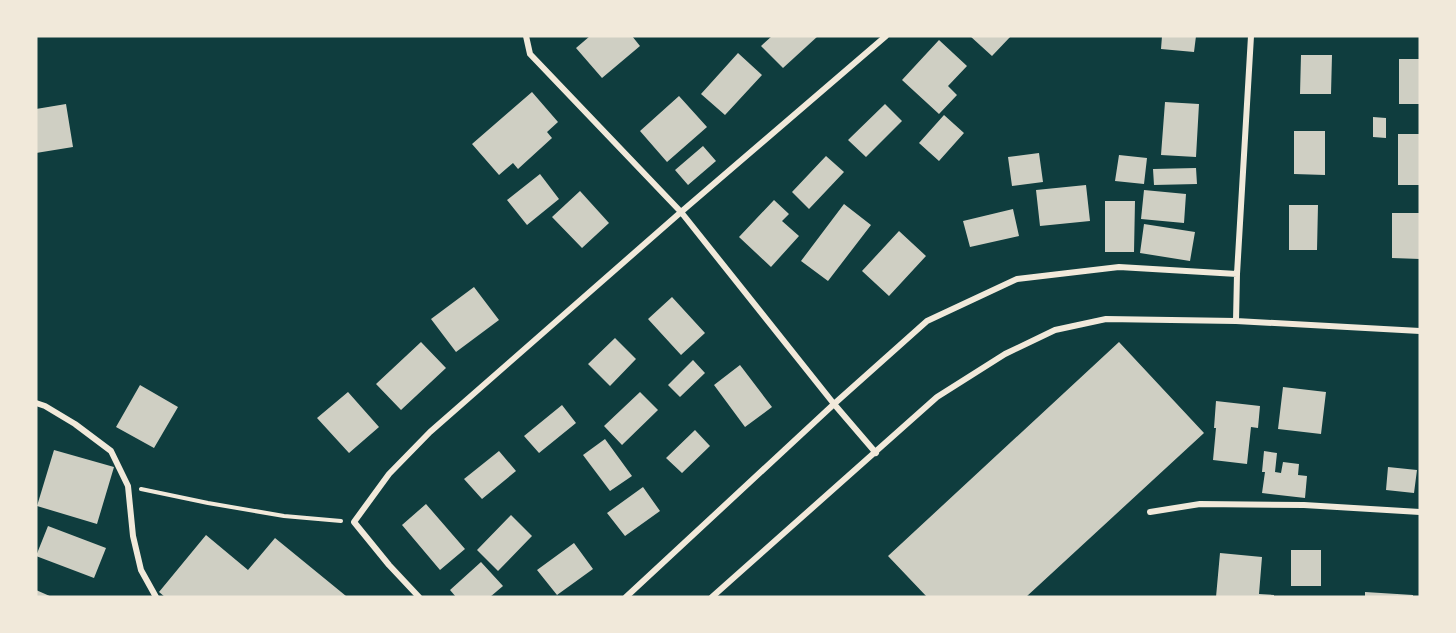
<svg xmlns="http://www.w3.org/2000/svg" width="1456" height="633" font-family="'Source Sans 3',sans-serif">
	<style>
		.building { fill: #cfcfc3 }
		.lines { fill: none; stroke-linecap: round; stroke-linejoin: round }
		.path { stroke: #f1e9da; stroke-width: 4 }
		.minor { stroke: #f1e9da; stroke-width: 6 }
	</style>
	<rect width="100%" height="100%" fill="#0f3d3e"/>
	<path class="building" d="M590,36h42l8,10 -38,32 -26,-30z
		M772,36h46l-35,32 -22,-22z
		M970,36h41l-19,20z
		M1162,36h34l-2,16 -33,-3z
		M939,40l28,26 -19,20 9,9 -18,19 -37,-34z
		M738,53l24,22 -37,40 -24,-21z
		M1301,55h31l-1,39h-31z
		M1399,59h21v45h-21z
		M532,92l26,30 -11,10 5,6 -34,31 -5,-6 -14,12 -27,-31z
		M679,96l28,31 -40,35 -27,-31z
		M1165,102l34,2 -3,53 -35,-2z
		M66,104l7,43 -37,6v-44z
		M885,104l17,17 -36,36 -18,-17z
		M944,115l20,18 -25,28 -20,-18z
		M1373,117l13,1v20l-13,-1z
		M1294,131h31v44l-31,-1z
		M1398,134h22v51h-22z
		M703,146l13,15 -28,24 -13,-15z
		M1039,153l4,29 -31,4 -4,-29z
		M1119,155l28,3 -3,26 -29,-3z
		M826,156l18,16 -35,37 -17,-17z
		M1196,168l1,16 -43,1 -1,-16z
		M540,174l19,25 -32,26 -20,-25z
		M1086,185l4,36 -50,5 -4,-36z
		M1144,190l42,4 -2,29 -43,-4z
		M580,191l29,32 -27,25 -30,-31z
		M774,200l15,14 -7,7 17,15 -28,31 -32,-30z
		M1105,201h30l-1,51h-29z
		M844,204l27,21 -43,56 -27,-20z
		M1289,205h29l-1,45h-28z
		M1013,209l6,27 -49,11 -7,-26z
		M1392,213h28v46l-28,-1z
		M1144,224l51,8 -5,29 -50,-8z
		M899,231l27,25 -37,40 -27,-25z
		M474,287l25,33 -43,32 -25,-33z
		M672,297l33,36 -24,22 -33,-36z
		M615,338l21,21 -26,27 -22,-22z
		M421,342l25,26 -45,42 -25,-26z
		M1119,342l85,91 -178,164h-99l-39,-41z
		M693,360l12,13 -25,24 -12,-12z
		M740,365l32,42 -27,20 -31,-42z
		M140,385l38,22 -24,41 -38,-21z
		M1283,387l43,5 -5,42 -43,-5z
		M348,392l31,35 -30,26 -32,-35z
		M640,392l18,18 -36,35 -18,-19z
		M1216,401l44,5 -2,22 -7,-1 -4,37 -34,-4 3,-32h-2z
		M562,405l14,18 -37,30 -15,-17z
		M695,430l15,16 -28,27 -16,-15z
		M605,439l27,37 -22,15 -27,-36z
		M54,450l60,17 -17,57 -60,-18z
		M499,451l17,20 -34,28 -18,-20z
		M1264,451l13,2 -2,19 6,1 2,-11 16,2 -1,11 9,1 -2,22 -43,-5 3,-21h-3z
		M1388,467l29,3 -3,23 -28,-3z
		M643,487l17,24 -35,25 -18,-23z
		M426,504l39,45 -25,21 -38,-45z
		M511,515l21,21 -34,35 -21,-21z
		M48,526l58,22 -12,30 -58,-22z
		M206,535l42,35 27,-32 71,58 -1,1h-180l-6,-5z
		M574,543l19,26 -36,26 -20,-25z
		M1291,550h30v36h-30z
		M1220,553l42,4 -3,37 15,1v2h-58z
		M481,562l22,24 -13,11h-34l-6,-7z
		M36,590l16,7h-16z
		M1365,592l48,3v2h-48z"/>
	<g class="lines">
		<path class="path" d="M141,489l67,14 76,13 57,5"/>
		<path class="minor" d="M526,36l4,18 151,158 153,192 42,49
			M1236,321l1,-47 14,-238
			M36,403l9,3 30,18 36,27 17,35 5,50 8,34 15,27
			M1150,512l50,-8 104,1 116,7
			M419,597l-30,-32 -35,-43 35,-48 41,-42 251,-220 205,-176
			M626,597l208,-193 93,-83 90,-42 102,-12 118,7
			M712,597l225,-200 68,-43 50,-24 51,-11 130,2 184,10"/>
	</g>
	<rect width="1456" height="633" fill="none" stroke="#f1e9da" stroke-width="75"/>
</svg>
